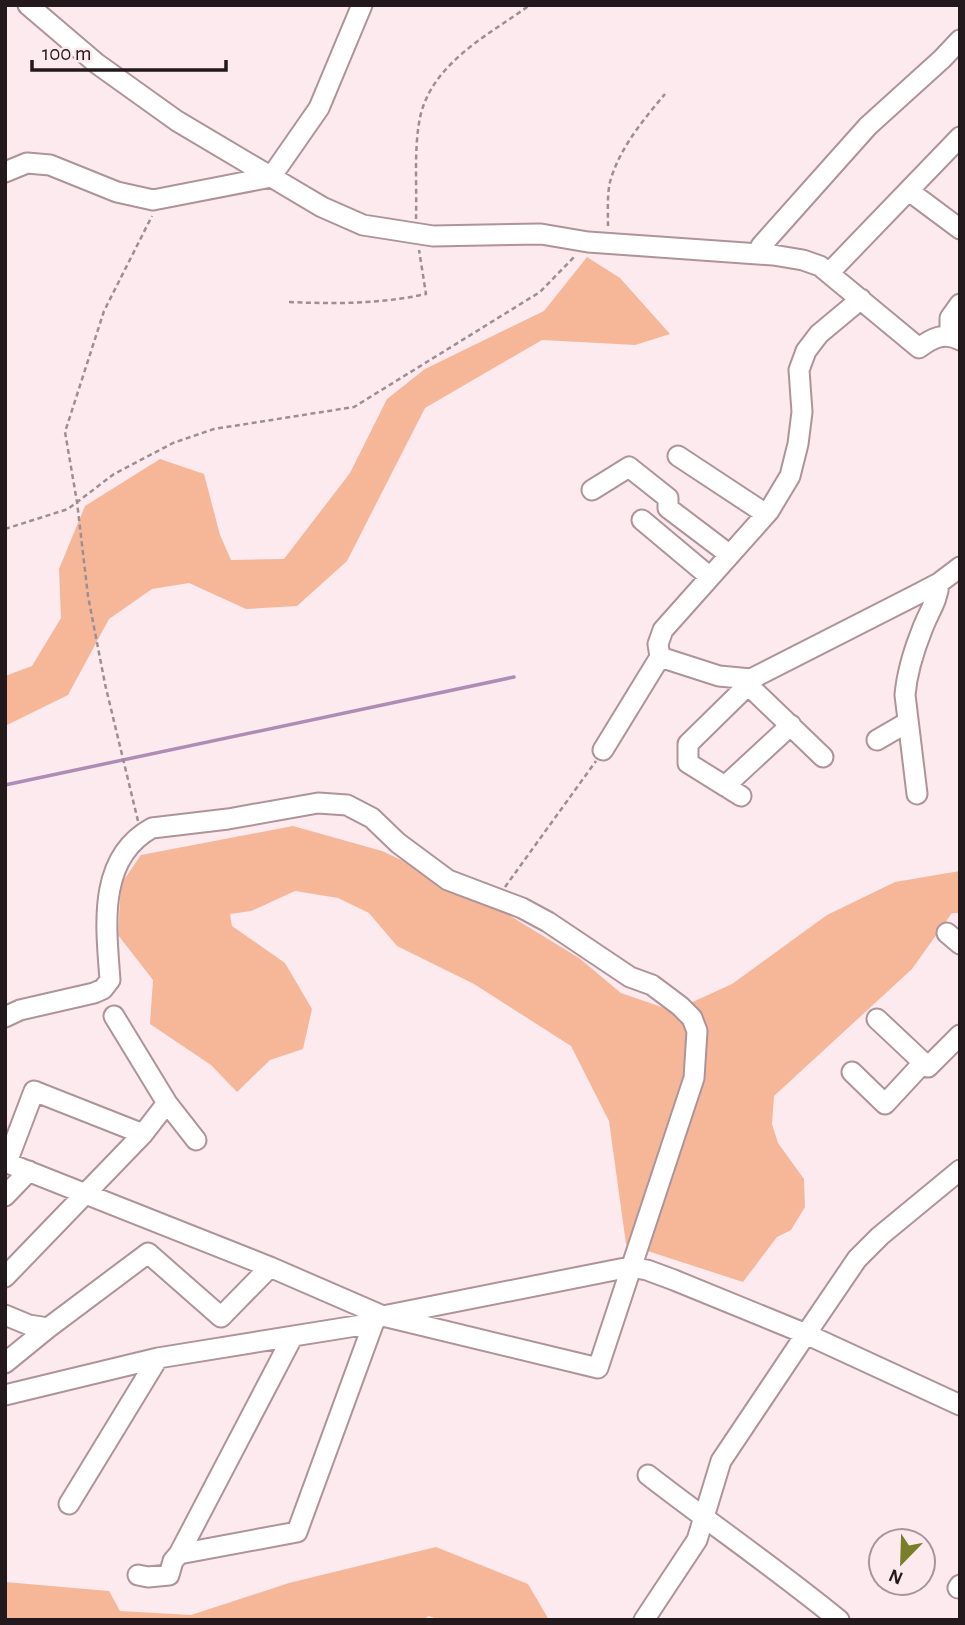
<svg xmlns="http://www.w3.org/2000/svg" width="965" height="1625" font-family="'Alegreya Sans',sans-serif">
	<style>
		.green { fill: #f6b799 }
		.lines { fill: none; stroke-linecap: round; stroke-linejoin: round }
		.stream { stroke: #ae8cb6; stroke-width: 3.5 }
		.minor-casing { stroke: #ae9399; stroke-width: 23 }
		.path { stroke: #9c8e91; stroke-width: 2.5; stroke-dasharray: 5 3.5; stroke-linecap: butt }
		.minor { stroke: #fff; stroke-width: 19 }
	</style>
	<rect width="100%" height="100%" fill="#fceaee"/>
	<path class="green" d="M587,257l33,21 50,56 -35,11 -93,-5 -117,68 -78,153 -50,45 -51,3 -57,-26 -37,6 -43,30 -41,76 -63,31v-50l27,-10 29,-48 -2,-49 26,-63 75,-47 44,15 16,61 11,25 53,-1 66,-86 37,-74 38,-30 119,-58z
		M293,826l89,25 96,45 101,62 42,35 52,18 59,-27 95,-69 68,-33 65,-11v42h-8l-40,56 -138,127 -2,28 6,19 26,36 1,28 -14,23 -14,7 -34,45 -117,-38 -17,-123 -38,-75 -97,-62 -77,-38 -28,-33 -31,-15 -43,-7 -44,20 -21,3 2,12 53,37 27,46 -9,40 -33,11 -33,32 -26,-27 -61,-41 3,-44 -35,-45 3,-51 20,-29z
		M436,1547l92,37 21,36h-110l-10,-4 -7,4h-417v-38l104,9 11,20 71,4 98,-32z"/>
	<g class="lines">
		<path class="stream" d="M5,785l509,-108"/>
		<g class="minor-casing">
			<path id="minor" d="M28,5l68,58 81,58 145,86 41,18 70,11 108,-2 47,8 185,13 30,5 17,6 99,82c13,-10 25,-16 41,-8
				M5,172l22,-9 23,2 67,27 36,8 118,-23 48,-69 43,-103
				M909,191l51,38
				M760,254l1,-8 107,-120 74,-67 18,-19
				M829,273l131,-136
				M950,335v-17l10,-14
				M678,456l88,58
				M592,490l37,-23 39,31v10l62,47
				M642,520l68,57
				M751,679l-32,-3 -59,-19 -2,-13 5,-14 106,-119 21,-35 8,-32 4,-32 -3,-42 7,-19 13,-17 42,-35
				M747,684l76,73
				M877,740l31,-18
				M603,750l57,-93
				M725,786l66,-61
				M917,794l-12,-99c2,-23 9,-45 17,-65 6,-17 16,-29 17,-47
				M741,796l-53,-33v-19l55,-54 8,-11 165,-84 23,-12 21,-16
				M947,933l13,11
				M114,1016l53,87 29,37
				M5,1017l15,-7 74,-17 9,-4 7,-9c-4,-54 -13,-122 42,-152l76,-9 90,-16 29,2 25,13 26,25 50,37 74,28 26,14 82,55 22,8 28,21 12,12 5,13 -3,47 -96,290 -215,-52 -113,-49 -265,-105
				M877,1019l51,48 32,-32
				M852,1072l33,32 38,-41
				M7,1162l27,-71 109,43
				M5,1196l24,-25
				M5,1277l138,-143 24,-31
				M5,1315l24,10 19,3 100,-75 73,64 49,-50
				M5,1363l43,-35
				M5,1395l153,-37 204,-33 21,-9 247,-49 17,3 27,10 132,54 51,-75 23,-23 80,-66
				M648,1475c63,49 129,94 191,145
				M69,1504l89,-146
				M179,1554l114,-218
				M138,1575l10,2 21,-2 4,-14 6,-7 118,-22 78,-213
				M958,1588l2,-3
				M644,1620l53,-80 24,-79 85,-127 154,71"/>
		</g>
		<path class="path" d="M416,219c1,-31 -2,-65 3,-96 9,-58 68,-87 111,-118
			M608,226c0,-14 -1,-30 2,-44 9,-33 33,-62 55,-88
			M289,302c45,2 92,2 137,-8l-7,-44
			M5,529l63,-20 46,-35 59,-31 41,-14 140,-22 186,-115 35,-36
			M138,821l-33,-137 -17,-88 -11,-94 -12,-70 39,-121 48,-95
			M505,887l91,-126"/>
		<use href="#minor" class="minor"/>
	</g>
	<rect width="965" height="1625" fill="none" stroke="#23191c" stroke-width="14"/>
	<g transform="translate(902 1562) rotate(203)"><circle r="33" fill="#fceaee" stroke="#a5969a" stroke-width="2"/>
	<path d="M0-5L12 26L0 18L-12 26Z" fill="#797e29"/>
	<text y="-10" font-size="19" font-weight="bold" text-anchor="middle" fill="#23191c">N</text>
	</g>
	<path d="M32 60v10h194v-10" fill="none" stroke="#23191c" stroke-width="3.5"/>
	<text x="42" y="60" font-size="21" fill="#23191c" stroke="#fceaee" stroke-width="5" paint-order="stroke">100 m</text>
</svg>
